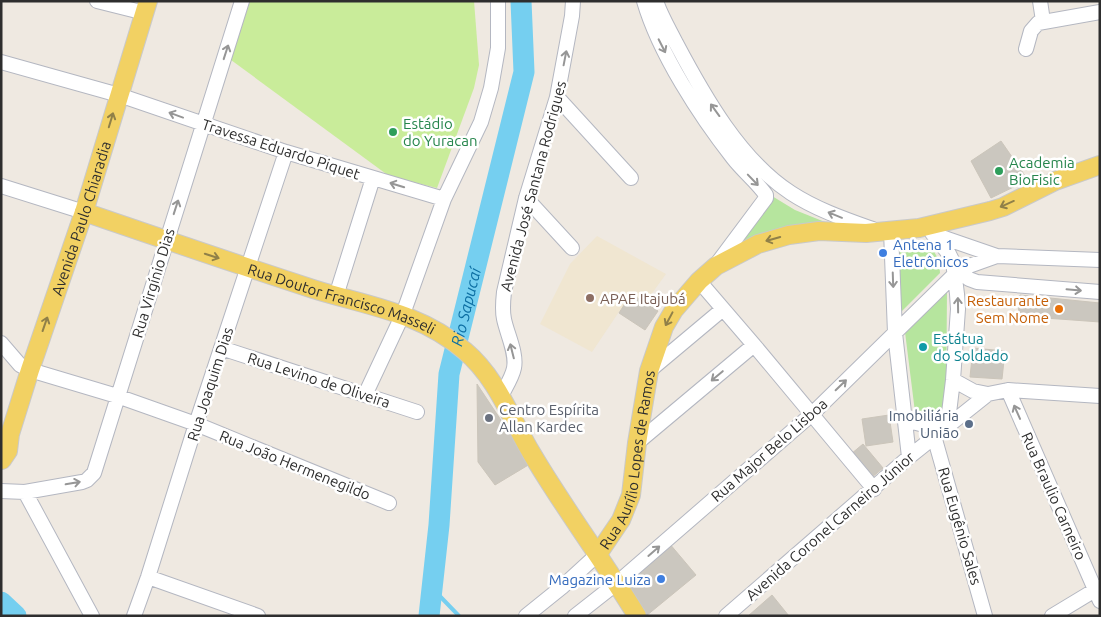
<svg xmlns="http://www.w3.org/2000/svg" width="1101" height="617" font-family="Ubuntu,sans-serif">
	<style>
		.education { fill: #f0e6d1 }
		.green { fill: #b6e59e }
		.pitch { fill: #c9ec9a }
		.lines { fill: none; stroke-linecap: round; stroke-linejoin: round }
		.stream { stroke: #75cff0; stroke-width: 4 }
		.river { stroke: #75cff0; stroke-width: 21 }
		.building { fill: #cbc7bf; stroke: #cbc5ba }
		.minor-casing { stroke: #b4b7c1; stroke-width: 16 }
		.major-casing { stroke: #c9c9c9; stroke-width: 20 }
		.minor { stroke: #fff; stroke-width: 14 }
		.major { stroke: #f2d163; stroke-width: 18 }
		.oneway { stroke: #969696 }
		.oneway2 { stroke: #908048 }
		.leisure-dot { fill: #2e9e5b; stroke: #fff; stroke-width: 2 }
		.shop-dot { fill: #3f7fe0; stroke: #fff; stroke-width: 2 }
		.education-dot { fill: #8d6e63; stroke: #fff; stroke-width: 2 }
		.food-dot { fill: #e8710a; stroke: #fff; stroke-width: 2 }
		.culture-dot { fill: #0f9aa8; stroke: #fff; stroke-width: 2 }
		.worship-dot { fill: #6b7280; stroke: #fff; stroke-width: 2 }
		.service-dot { fill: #5c6f8a; stroke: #fff; stroke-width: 2 }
		.labels { text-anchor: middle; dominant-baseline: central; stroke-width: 5; stroke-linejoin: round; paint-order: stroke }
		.leisure-label { font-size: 15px; fill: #27864d; stroke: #fff; text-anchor: start }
		.street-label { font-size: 15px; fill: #2e2e2e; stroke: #fff }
		.shop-label { font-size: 15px; fill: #366cbe; stroke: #fff; text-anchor: start }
		.education-label { font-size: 15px; fill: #785e54; stroke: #fff; text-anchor: start }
		.food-label { font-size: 15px; fill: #c56008; stroke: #fff; text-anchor: end }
		.culture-label { font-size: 15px; fill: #0d838f; stroke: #fff; text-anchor: start }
		.worship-label { font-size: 15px; fill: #5b616d; stroke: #fff; text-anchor: start }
		.service-label { font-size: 15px; fill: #4e5e75; stroke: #fff; text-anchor: end }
		.water-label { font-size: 16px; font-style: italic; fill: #0d6fa3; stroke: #fff }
	</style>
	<rect width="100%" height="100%" fill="#efe9e1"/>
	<path class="education" d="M597,236l69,38 -21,29 -14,-9 -39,58 -52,-28 30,-60z"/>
	<path class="green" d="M772,196l23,14 30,12 -48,7 -42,19z
		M905,242c24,-1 34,8 35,31l-42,42 -3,-63z
		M947,290l-1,126 -14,9 -16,-5 -11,-88z"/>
	<path class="pitch" d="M250,1h224l5,64 -5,23 -37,100 -48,-12 -158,-116z"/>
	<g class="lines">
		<path class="stream" d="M432,588l27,28"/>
		<g class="river">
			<path d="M1,602l15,14"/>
			<path id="s1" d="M429,616l10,-91 10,-151 75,-302 -3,-71"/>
		</g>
	</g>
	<path class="building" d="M1001,141l27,39 -37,18 -20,-37z
		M631,294l27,17 -13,19 -26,-17z
		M1020,295l80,8v19l-82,-6z
		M973,348l32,3 -3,28 -32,-2z
		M477,384l53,80 -35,21 -17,-23z
		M889,415l4,27 -27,4 -4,-27z
		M863,444l20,24 -12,10 -20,-24z
		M669,543l27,32 -50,41 -20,-32z
		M772,595l17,21h-41z"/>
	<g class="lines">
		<g class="minor-casing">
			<path id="minor" d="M97,1l48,12
				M644,1c15,52 56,115 89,157 10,13 24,24 33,37v3l-50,67
				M656,1c5,15 13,28 20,42 28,53 64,117 115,150 26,17 56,27 84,37
				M1040,1l3,20
				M1026,49l5,-18 7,-8 62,-11
				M1,62l118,33 167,57 158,47
				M557,97l74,81
				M1,186l83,26
				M526,198l46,50
				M891,231l4,102 14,124
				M932,233l17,21 4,8 4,32 1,15 -5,71 -4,33 3,10
				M936,235l61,21 103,4
				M959,271l10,8 8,3 123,10
				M699,281l55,64 120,144
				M336,296l37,-118
				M1,343l19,22 10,5 87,26 79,28 193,79
				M221,348l196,64
				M649,371l74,-62
				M953,380l20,11 15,3 20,-4 92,6
				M1008,390l92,211
				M365,395l38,-81 41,-115 37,-77 10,-34 7,-40v-47
				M501,396c4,-8 11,-18 13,-28 3,-15 -7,-34 -10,-49 -2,-9 -1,-18 0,-27l22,-94 31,-101 15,-81 1,-15
				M905,420l19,5h25
				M934,436l51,180
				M637,443l117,-98
				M1,491l24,1 57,-10 5,-2 7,-7 148,-472
				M25,492l67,124
				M148,577l110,39
				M134,616l14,-39 48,-153 90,-272
				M526,616l36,-29 36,-33
				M575,616l42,-33 195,-169 142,-139 15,-9 28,-10
				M726,616l183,-159 79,-63
				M1052,616l48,-29"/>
		</g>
		<g class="major-casing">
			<g id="major">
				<path id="s2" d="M84,212c76,26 152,52 229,77 54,17 107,23 152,62 32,27 46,68 67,103 33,56 72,107 105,162"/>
				<path id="s3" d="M2,460l6,-9 2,-17 20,-64 54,-158 64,-211"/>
				<path id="s4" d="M598,554l23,-34 10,-25 6,-52 12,-72 15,-44 10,-17 25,-29 17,-15 42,-22 31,-9 30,-4 47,2 53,-5 71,-17 13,-4 52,-26 45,-16"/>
			</g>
		</g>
		<use href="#minor" class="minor"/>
		<use href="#major" class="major"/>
	</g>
	<defs><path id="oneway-shaft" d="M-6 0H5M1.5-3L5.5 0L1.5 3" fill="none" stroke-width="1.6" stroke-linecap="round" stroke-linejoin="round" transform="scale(1.25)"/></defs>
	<g class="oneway">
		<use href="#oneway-shaft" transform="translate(662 46) rotate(63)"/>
		<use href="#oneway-shaft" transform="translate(226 52) rotate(-72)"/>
		<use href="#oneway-shaft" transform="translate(565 58) rotate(-79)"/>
		<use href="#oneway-shaft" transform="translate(715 110) rotate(-126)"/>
		<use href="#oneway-shaft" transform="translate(176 115) rotate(-160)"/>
		<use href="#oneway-shaft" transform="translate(753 180) rotate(46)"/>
		<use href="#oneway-shaft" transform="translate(397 185) rotate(-163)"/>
		<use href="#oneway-shaft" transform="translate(176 207) rotate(-72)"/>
		<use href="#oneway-shaft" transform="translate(835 215) rotate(-158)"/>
		<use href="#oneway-shaft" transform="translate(893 280) rotate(88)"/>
		<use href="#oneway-shaft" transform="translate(1074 290) rotate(5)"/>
		<use href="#oneway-shaft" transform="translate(958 305) rotate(-91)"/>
		<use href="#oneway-shaft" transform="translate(512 351) rotate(-104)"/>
		<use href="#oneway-shaft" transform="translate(717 376) rotate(140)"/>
		<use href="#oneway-shaft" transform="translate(841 385) rotate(-44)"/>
		<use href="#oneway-shaft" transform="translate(1017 412) rotate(-114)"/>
		<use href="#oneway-shaft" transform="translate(73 483) rotate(-10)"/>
		<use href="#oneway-shaft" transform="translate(654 551) rotate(-41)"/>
	</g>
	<g class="oneway2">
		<use href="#oneway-shaft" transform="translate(111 120) rotate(-73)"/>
		<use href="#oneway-shaft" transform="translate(1007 204) rotate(156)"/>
		<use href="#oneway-shaft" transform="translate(773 239) rotate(164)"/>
		<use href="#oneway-shaft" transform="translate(212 256) rotate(18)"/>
		<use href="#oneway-shaft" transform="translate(669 319) rotate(118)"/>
		<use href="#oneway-shaft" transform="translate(45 324) rotate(-71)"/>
	</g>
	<g class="leisure-dot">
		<circle cx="393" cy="132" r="5"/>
		<circle cx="999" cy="171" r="5"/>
	</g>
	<g class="shop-dot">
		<circle cx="883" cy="253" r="5"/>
		<circle cx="661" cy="579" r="5"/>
	</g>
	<circle class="education-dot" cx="590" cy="298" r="5"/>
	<circle class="food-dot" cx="1059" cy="309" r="5"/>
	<circle class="culture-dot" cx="923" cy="347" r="5"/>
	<circle class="worship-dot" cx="489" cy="418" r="5"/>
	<circle class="service-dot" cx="969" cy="424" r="5"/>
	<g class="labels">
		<g class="leisure-label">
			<text x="403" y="123">Estádio<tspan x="403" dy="17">do Yuracan</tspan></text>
			<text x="1009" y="162">Academia<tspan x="1009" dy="17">BioFisic</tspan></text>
		</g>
		<g class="street-label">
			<text transform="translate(281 149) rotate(18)">Travessa Eduardo Piquet</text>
			<text transform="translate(533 186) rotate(-75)">Avenida José Santana Rodrigues</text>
			<text stroke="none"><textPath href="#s3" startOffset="255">Avenida Paulo Chiaradia</textPath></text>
			<text transform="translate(153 283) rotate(-73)">Rua Virgínio Dias</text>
			<text stroke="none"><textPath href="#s2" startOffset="272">Rua Doutor Francisco Masseli</textPath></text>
			<text transform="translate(319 380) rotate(18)">Rua Levino de Oliveira</text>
			<text transform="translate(210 384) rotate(-72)">Rua Joaquim Dias</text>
			<text transform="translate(769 450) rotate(-41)">Rua Major Belo Lisboa</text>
			<text stroke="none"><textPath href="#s4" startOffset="101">Rua Aurílio Lopes de Ramos</textPath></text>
			<text transform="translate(295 465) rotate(22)">Rua João Hermenegildo</text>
			<text transform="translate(1054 496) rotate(66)">Rua Braulio Carneiro</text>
			<text transform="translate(830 526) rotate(-41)">Avenida Coronel Carneiro Júnior</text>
			<text transform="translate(960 526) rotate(74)">Rua Eugênio Sales</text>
		</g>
		<g class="shop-label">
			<text x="893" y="244">Antena 1<tspan x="893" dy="17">Eletrônicos</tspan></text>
			<text x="651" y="579" text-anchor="end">Magazine Luiza</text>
		</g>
		<g class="education-label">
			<text x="600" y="298">APAE Itajubá</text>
		</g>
		<g class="food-label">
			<text x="1049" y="300">Restaurante<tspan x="1049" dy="17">Sem Nome</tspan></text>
		</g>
		<g class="culture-label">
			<text x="933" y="338">Estátua<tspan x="933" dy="17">do Soldado</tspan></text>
		</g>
		<g class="worship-label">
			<text x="499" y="409">Centro Espírita<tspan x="499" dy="17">Allan Kardec</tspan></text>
		</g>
		<g class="service-label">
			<text x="959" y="415">Imobiliária<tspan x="959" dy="17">União</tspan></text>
		</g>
		<g class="water-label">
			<text stroke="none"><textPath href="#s1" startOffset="312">Rio Sapucaí</textPath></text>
		</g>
	</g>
	<rect width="1101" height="617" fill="none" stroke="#2e2e2e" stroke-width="5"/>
</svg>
